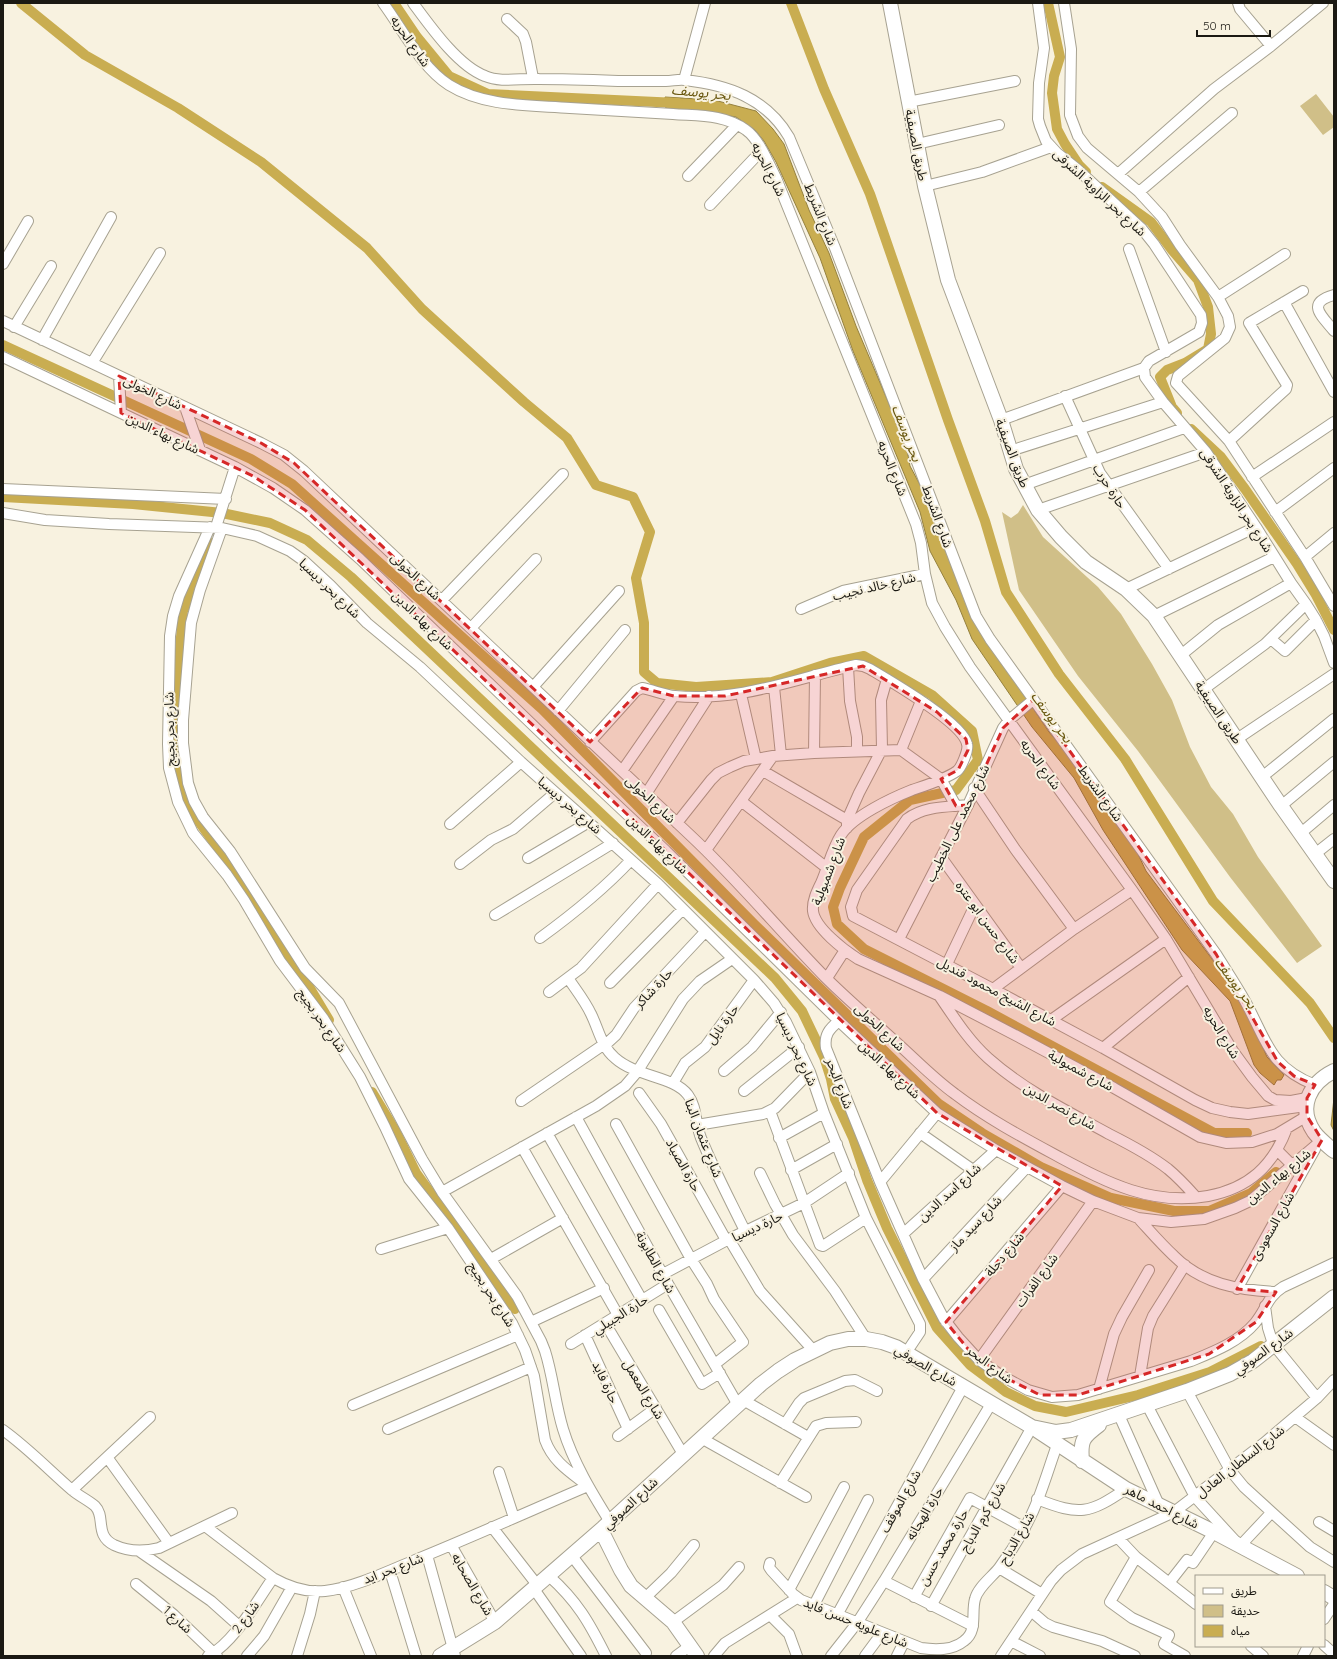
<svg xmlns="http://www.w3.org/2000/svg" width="1337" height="1659" font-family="Quicksand,'Noto Sans Arabic',sans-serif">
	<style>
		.green { fill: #d0bf88 }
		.water { fill: #c9ad51; stroke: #95813e }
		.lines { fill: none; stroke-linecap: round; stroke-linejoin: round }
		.canal { stroke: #c9ad51; stroke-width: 10 }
		.street-casing { stroke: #a7a291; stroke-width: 12 }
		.secondary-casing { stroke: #a7a291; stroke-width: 16 }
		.street { stroke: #fff; stroke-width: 10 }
		.secondary { stroke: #fff; stroke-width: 14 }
		.marked { fill: #d62828; fill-opacity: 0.2; stroke: #d62828; stroke-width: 3; stroke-dasharray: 8 5; stroke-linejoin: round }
		.labels { text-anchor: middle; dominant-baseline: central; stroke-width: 4; stroke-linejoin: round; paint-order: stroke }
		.street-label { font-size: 13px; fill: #1b1913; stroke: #f8f2e0 }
		.water-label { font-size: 14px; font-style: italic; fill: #68560e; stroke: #f8f2e0 }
	</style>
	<rect width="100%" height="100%" fill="#f8f2e0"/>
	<path class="green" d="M1316,94l18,23v10l-11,8 -23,-29z
		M1023,505l20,32 55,50 23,27 31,50 20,36 18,47 21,40 22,27 25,43 64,89 -25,17 -67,-86 -92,-126 -60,-75 -59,-86 -17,-78 9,6 7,-5z"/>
	<path class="water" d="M665,97l49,3 42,11 17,18 11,15 25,66 20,43 27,73 50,118 4,22 24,45 33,94 51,81 31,46 40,47 40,56 17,36 78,104 22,34 21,48 17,18 -3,5h-4l-3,5 -14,-12 -6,-8 -24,-64 -48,-51 -79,-120 -29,-52 -42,-51 -60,-88 -16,-39 -26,-49 -10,-39 -67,-161 -33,-93 -44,-96 -12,-21 -9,-11 -19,-13 -24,-4 -46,-3z
		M1334,1098v33l-3,-6z"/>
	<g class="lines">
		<path class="canal" d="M21,3l64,52 93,53 83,54 106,86 55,61 102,93 43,36 29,47 37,12 17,35 -14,46 8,45v49l13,11 39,4 76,-5 58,-19 34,-7 68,39 40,36 6,29 -22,30 -46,10 -46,37 -24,51 -7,19 4,17 27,25 123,62 227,122h33
			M394,3l23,34 32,39 39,18 190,9
			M791,3l33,86 46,105 78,226 37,101 21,71 53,82 66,85 88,142 97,102 24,35
			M1048,3l12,54 -6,19 -2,17 5,36 8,15 14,21 7,7
			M1102,187l49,35 21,28 26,30 10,27 3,27 -3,15 -23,14 -18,7 -7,7 12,30 5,6
			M3,345l248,114 41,25 250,225 212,215 185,180 43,29 59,34 70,31 63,13h35l42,-18 25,-21
			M1191,429l30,28 24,32 52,75 19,31 18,35
			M3,497l130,7 89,9 48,10 37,17 44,37 424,401 27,33 22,46 7,22 4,20 18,39 14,42 20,48 50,100 33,37 36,27 29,14 31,6 72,-17 72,-23 51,-26
			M211,543l-28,68 -9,119 5,50 13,32 42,58 38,63 33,47 24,40
			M372,1092l23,38 21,43 99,136"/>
		<g class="street-casing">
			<path id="street" d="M383,3c20,27 38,64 66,82 35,22 82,20 121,23 34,2 69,4 103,6 25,2 51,0 73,16 13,9 23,34 30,48l140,346 5,19 4,31 7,29 13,24 25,40 162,223 34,49 67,112 19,26 16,19 7,4 16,1 16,-3
				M413,3c17,23 45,63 72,73 16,7 36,2 54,3 27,0 54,1 82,2 15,0 30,0 45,0 6,0 13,-2 19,-1 43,5 81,18 104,57l46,111 141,368 14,23 226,315c10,16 20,31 29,47 22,40 24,66 70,84
				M1038,3l6,45 -5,35 -1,36 2,7 6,15 11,12 20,16 65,60 12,15 47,71 1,8 -3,9 -50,29 -5,7 1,9 18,25 43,50 50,75 35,56 15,21 10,16 8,16 10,27
				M1064,3l7,46 -1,66 8,21 9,12 52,44 23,25 18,28 38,52 10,19 2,11 -5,11 -47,38 -2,7 53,58 76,116 29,49
				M1238,3l2,6 31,37
				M507,19l16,15 3,8 7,36
				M684,80l21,-77
				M908,102l107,-21
				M917,144l82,-19
				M1118,174l96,-85 57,-43 52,-43
				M688,176l49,-51
				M925,186l57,-14 69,-25
				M1139,192l93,-79
				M710,205l52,-55
				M1129,249l37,103
				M3,264l25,-43
				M1334,295c-29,8 -12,21 0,36
				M1218,297l67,-43
				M1284,302l50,90
				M3,321l258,122 23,12 20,16c129,121 258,244 387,365 47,44 89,95 134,141 23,23 48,44 72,66 19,17 37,36 58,51 33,25 69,44 106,64 47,25 91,48 147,38 41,-8 65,-30 79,-68
				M14,327l37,-61
				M42,340l69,-123
				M3,357l232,110 38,21 32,22 55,49 207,199 99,93 176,173 95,89 59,37 66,36 31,15 45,17 33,4 33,-3 31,-11 15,-7 72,-61
				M92,363l68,-110
				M119,376l2,37
				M1065,396l35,77 69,96
				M185,407l15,43
				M1001,420l143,-52
				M1229,441l57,-52 1,-4 -38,-62 54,-32
				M1010,451l153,-49
				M1252,477l82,-55
				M1024,485l160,-57
				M3,489l223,10
				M1038,510l168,-58
				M1275,512l59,-44
				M3,513l42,7 64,4 113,4 35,8 33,15 14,10 27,25 36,37 53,44 101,95 137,122 96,96 20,23 12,19 24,50 14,41 42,105 54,106v8l-14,21
				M216,527l19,-60
				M222,528l-22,62 -9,33 -8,97v23l5,40 6,18 9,16 27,34 75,117 34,35 83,156 20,33 75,104 24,45 4,10c8,25 10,52 18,78 10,33 29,64 47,93
				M1305,557l29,-24
				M1126,589l130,-62
				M442,600l121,-126
				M801,609l42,-18 82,-17
				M1154,616l120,-59
				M471,628l65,-69
				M1271,639l14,12 31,-31
				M1181,655l37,-30 73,-42
				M848,667l2,34 7,36v14
				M533,687l86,-96
				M774,687l7,68
				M1204,689l61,-45 41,-40
				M741,694l15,65
				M558,711l67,-81
				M1237,739l97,-65
				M590,742l46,-51 6,-3c11,2 22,7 33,8 65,6 119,-17 181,-31l7,1 7,3c20,12 93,54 97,75 2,6 -6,24 -10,27 -13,9 -30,14 -45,19 -20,8 -59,26 -71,45 -9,14 -13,32 -20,48 -4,8 -9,18 -8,28 2,17 31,39 45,48l82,37 77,40 97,52 86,49 26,6 26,-1 25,-8 30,-18
				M901,750l20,-49
				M814,753l1,-78
				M622,771l52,-75
				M763,771l84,49
				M1262,777l72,-58
				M974,788l41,61 59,80
				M646,794l63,-98
				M741,801l86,67
				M968,805c-21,2 -44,1 -61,14l-50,71 -6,17 2,9 140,73 110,59 92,52 17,8 18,4 18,2 58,-8
				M1281,806l53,-44
				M677,823l34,-43 7,-7 12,-6 14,-6 29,-5 41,-3 87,-3 40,29 15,27
				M450,824l71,-62
				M847,828v-8l12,-27 23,-44 -1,-49 6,-21
				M1301,833l33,-28
				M706,850l67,-94
				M1315,854l19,-15
				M941,857l80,111
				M528,858l61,-36
				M460,864l31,-24 22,-11 42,-36
				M495,915l118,-72
				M540,938c33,-24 63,-48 91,-78
				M899,939l69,-134 35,-77 6,-8 24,-20
				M947,964l28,-59
				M568,978c8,12 17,23 23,36 8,16 10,32 24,44 21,19 59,18 73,37 9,12 7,28 13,43 13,32 29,62 44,93
				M827,978l18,-28
				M610,983l73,-74
				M993,989l81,-60 58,-39
				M549,992l32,-24 77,-84
				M940,997c15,22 29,44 48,61 36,32 79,53 121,76 20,10 41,21 59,35 11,9 19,18 28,28
				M1051,1020l115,-81
				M839,1021c-10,8 -15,14 -13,27l54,134 43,97 21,40 14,18 21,23 23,16 26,14 24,7 26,-2 113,-34c22,-9 48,-19 64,-38 11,-13 12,-26 28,-36l51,-24
				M604,1046l12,-11 18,-27 71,-76
				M1103,1048l86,-71
				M724,1071l28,-24 29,-35
				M673,1083l12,-20 20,-16 49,-67
				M744,1091l55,-44
				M639,1093l22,31 65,116
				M521,1101l82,-56
				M770,1111l50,134 3,1 43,-28
				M576,1117l92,167 70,121
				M616,1124l75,135 16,25 7,15 29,43 -28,22
				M697,1125l66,-11 12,-6 35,-36
				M547,1133l95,167
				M920,1133l53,37
				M779,1138l45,-25
				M522,1147l96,168
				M1278,1151l14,14
				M791,1170l46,-26
				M760,1173l15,31 18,31 42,56 31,48
				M880,1182l57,-69
				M442,1192l154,-86 29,-20 12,-14 46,-73 17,-18 32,-22
				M1138,1218c12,13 23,26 36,38 28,28 64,34 102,36
				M903,1234l93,-84
				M729,1239l31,52 53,59
				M381,1249l67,-21
				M491,1259l72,-41
				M663,1274l66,-35 75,-36 45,-30
				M923,1279l104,-112
				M1237,1289l78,-140
				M1265,1306l3,22 5,16 44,54
				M659,1310l43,74 18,-11
				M531,1322l73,-34
				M946,1322l116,-136
				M605,1323l78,131
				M585,1335l43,94
				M571,1344l97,-60
				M979,1360l114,-159
				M1140,1376l8,-48 5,-12 32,-51
				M1099,1389l15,-55 8,-17 27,-47
				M1187,1391l43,79 14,17 66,60 24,15
				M743,1400l65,37
				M353,1405l165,-70
				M1147,1405l48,92 45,49 31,-33
				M1119,1415l40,90
				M1295,1417l39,28
				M785,1424l14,-21 5,-5 41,-17 10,-1 22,11
				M388,1429l143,-62
				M3,1430c25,18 46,40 69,60 7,6 16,10 23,16 11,11 -1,29 19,39 15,7 29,7 45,3l73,-35
				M618,1436l38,-28
				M701,1438l105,59
				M107,1457l62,86
				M499,1472l15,46
				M780,1483l36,-57 10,-3 30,-1
				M72,1490l78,-73
				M1037,1499c43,17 52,15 89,-10
				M1319,1522l15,9
				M205,1526l68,52c16,9 33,15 52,13 29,-3 68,-22 95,-33 56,-23 112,-48 168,-72 -18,-14 -35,-24 -43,-46l-11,-64 -9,-26 -13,-27 -64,-95 -39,-49 -24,-52 -25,-50 -37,-59 -43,-57 -36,-61 -17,-25 -34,-42 -15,-31 -9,-34 -1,-24 2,-108 3,-20 6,-20 31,-69
				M492,1527l46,59
				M1119,1539l17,18 60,47
				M451,1545l44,77
				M139,1551l72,50 28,25
				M427,1555l28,101
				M572,1556l74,97
				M1136,1557l-26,45 22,16 37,17 -5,9 21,12
				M770,1563l-1,4 2,3 22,24 8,6 120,48c14,2 31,3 43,-7 14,-10 7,-28 11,-42 3,-12 17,-22 24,-31 9,-12 18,-26 25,-39 15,-26 23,-56 33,-84
				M999,1568l43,26
				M390,1571l26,85
				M549,1576c28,25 40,46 57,80
				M884,1581l89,45
				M1169,1583l18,-23 6,3 21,-31
				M136,1584l38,31 43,41
				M343,1587l28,69
				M534,1589l47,67
				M789,1590l55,-103
				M914,1597l56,-99 55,30
				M645,1598l26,-25 23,-28
				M814,1605l54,-105
				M931,1606l101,-179
				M1031,1611l14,12 8,4 49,14 33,15
				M770,1615l19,19 8,22
				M837,1615l126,-228
				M1324,1619l10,-15
				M673,1622l50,-37 16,-18
				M1011,1641l29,15
				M1324,1645l10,9
				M1251,1646l12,10
				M208,1656c26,-13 48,-54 65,-78
				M247,1656l17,-20 28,-49
				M297,1656l13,-42 5,-23
				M676,1656l15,-11
				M714,1656l11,-13 72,-45
				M831,1656l26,-33 27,-42 107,-177
				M865,1656l17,-23
				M897,1656l7,-14
				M1001,1656l50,-75 10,-11 21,-16 92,-42 90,-69 53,-45 17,-18
				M1303,1656l5,-10"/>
		</g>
		<g class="secondary-casing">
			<path id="secondary" d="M890,3l35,183 23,94 53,140 15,49 22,41 23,27 25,25 40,27 28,27 127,190 53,75
				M1334,1071c-24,12 -37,36 -20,61 5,7 13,13 20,19
				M1038,1431l88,58 88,43 83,44
				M1082,1461c-2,-21 1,-24 17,-36
				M601,1530l20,40 10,16 42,36 24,34
				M1324,1592l10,6
				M440,1656l55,-34 108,-94 158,-144 17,-13 17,-11 35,-17 18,-4h18l16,3 14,5 136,80 24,5 15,-2 116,-39 43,-17 23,-13 81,-64"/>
		</g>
		<use href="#street" class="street"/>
		<use href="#secondary" class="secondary"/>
	</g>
	<path class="marked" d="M119,376l142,67 33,20 296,279 52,-54 32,8h51l138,-30 74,46 29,27 2,11 -10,20 -17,9 15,27 12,-1 35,-77 30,-28 183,254 62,108 16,14 21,9 -8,13v18l15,24 -85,149 39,3 -20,30 -47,32 -131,41h-38l-38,-19 -34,-27 -22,-27 116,-136 -125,-73 -271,-262 -361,-341 -52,-34 -132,-63z"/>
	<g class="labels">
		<g class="street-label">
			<text transform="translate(411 41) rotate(55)">شارع الحريه</text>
			<text transform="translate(917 145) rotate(79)">طريق الصيفية</text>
			<text transform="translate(769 169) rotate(63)">شارع الحريه</text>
			<text transform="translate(1100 192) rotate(43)">شارع بحر الزاوية الشرقى</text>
			<text transform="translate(821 214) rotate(68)">شارع الشريط</text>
			<text transform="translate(153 392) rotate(25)">شارع الخولى</text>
			<text transform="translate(163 433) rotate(25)">شارع بهاء الدين</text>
			<text transform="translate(1013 453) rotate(69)">طريق الصيفية</text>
			<text transform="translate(893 468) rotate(68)">شارع الحريه</text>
			<text transform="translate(1110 486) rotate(57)">حارة حرب</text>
			<text transform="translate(1237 500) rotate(57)">شارع بحر الزاوية الشرقى</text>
			<text transform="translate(938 516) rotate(70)">شارع الشريط</text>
			<text transform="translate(416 576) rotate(43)">شارع الخولى</text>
			<text transform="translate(874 586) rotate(-13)">شارع خالد نجيب</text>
			<text transform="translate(330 588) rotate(44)">شارع بحر ديسيا</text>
			<text transform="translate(423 620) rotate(44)">شارع بهاء الدين</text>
			<text transform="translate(1219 712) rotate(56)">طريق الصيفية</text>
			<text transform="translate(169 729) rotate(-91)">شارع بحر بجيج</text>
			<text transform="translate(1041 764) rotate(54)">شارع الحريه</text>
			<text transform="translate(1101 793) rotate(54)">شارع الشريط</text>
			<text transform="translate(651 799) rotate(43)">شارع الخولى</text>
			<text transform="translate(570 805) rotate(41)">شارع بحر ديسيا</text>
			<text transform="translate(957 823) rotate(-64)">شارع محمد على الخطيب</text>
			<text transform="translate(658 844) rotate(44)">شارع بهاء الدين</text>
			<text transform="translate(828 871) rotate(-69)">شارع شمبولية</text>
			<text transform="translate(988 922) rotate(54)">شارع حسن ابو عتره</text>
			<text transform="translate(653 988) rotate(-47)">حارة شاكر</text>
			<text transform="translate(997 991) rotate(28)">شارع الشيخ محمود قنديل</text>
			<text transform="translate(322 1020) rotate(55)">شارع بحر بجيج</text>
			<text transform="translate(722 1024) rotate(-54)">حارة نايل</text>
			<text transform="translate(880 1027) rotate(43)">شارع الخولى</text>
			<text transform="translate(1222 1032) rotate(59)">شارع الحريه</text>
			<text transform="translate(797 1049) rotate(65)">شارع بحر ديسيا</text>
			<text transform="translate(890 1069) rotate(43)">شارع بهاء الدين</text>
			<text transform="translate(1081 1070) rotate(28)">شارع شمبولية</text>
			<text transform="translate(840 1083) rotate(69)">شارع البحر</text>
			<text transform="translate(1060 1106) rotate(30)">شارع نصر الدين</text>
			<text transform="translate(704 1138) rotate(69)">شارع عثمان البنا</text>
			<text transform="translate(684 1165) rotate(61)">حارة الصياد</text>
			<text transform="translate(1278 1176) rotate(-39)">شارع بهاء الدين</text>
			<text transform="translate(949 1192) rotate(-42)">شارع اسد الدين</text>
			<text transform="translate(975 1223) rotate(-47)">شارع سيد ماز</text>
			<text transform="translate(757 1226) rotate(-25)">حارة ديسيا</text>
			<text transform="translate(1272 1226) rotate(-61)">شارع السعودى</text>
			<text transform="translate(1004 1254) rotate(-50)">شارع دجلة</text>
			<text transform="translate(656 1262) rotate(61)">شارع الطابونة</text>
			<text transform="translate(1036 1280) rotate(-54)">شارع الفرات</text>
			<text transform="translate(492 1294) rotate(57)">شارع بحر بجيج</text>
			<text transform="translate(620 1314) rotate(-32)">حارة الجبيلي</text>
			<text transform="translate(1263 1351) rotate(-36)">شارع الصوفي</text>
			<text transform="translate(990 1364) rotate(37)">شارع البحر</text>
			<text transform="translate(926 1365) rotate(30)">شارع الصوفي</text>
			<text transform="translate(606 1382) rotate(65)">حارة فايد</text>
			<text transform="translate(644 1389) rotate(59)">شارع المعمل</text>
			<text transform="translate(1240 1461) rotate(-38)">شارع السلطان العادل</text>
			<text transform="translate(900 1501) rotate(-61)">شارع الموقف</text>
			<text transform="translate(630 1503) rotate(-43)">شارع الصوفي</text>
			<text transform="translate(1162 1506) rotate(27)">شارع احمد ماهر</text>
			<text transform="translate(924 1513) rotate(-59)">حارة الهجانه</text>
			<text transform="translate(982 1517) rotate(-60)">شارع كرم الدباح</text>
			<text transform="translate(1016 1538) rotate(-60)">شارع الدباح</text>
			<text transform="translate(943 1547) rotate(-60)">حارة محمد حسن</text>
			<text transform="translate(393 1568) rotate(-21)">شارع بحر ايد</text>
			<text transform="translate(473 1584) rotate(60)">شارع الصحابه</text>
			<text transform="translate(245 1617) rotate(-54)">شارع 2</text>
			<text transform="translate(178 1619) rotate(42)">شارع 1</text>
			<text transform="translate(856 1622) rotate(22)">شارع علويه حسن فايد</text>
		</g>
		<g class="water-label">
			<text transform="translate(701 92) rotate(6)">بحر يوسف</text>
			<text transform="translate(907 433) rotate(69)">بحر يوسف</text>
			<text transform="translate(1052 717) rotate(54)">بحر يوسف</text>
			<text transform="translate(1236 983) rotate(53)">بحر يوسف</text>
		</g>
	</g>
	<rect width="1337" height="1659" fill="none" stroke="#1b1913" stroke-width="8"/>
	<rect x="1195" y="1575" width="130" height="72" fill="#f8f2e0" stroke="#a09b8e"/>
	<rect x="1203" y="1588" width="20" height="6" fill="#ffffff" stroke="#a09b8e"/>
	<text x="1231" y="1595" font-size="12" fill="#1b1913">طريق</text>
	<rect x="1203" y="1605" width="20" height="12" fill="#d0bf88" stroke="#a09b8e"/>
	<text x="1231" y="1615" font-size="12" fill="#1b1913">حديقة</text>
	<rect x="1203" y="1625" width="20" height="12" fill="#c9ad51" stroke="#a09b8e"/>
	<text x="1231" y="1635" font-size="12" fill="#1b1913">مياه</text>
	<path d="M1197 30v6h73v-6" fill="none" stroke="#1b1913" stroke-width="2"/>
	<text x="1203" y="30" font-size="12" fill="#1b1913" stroke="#f8f2e0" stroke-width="3" paint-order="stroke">50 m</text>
</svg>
